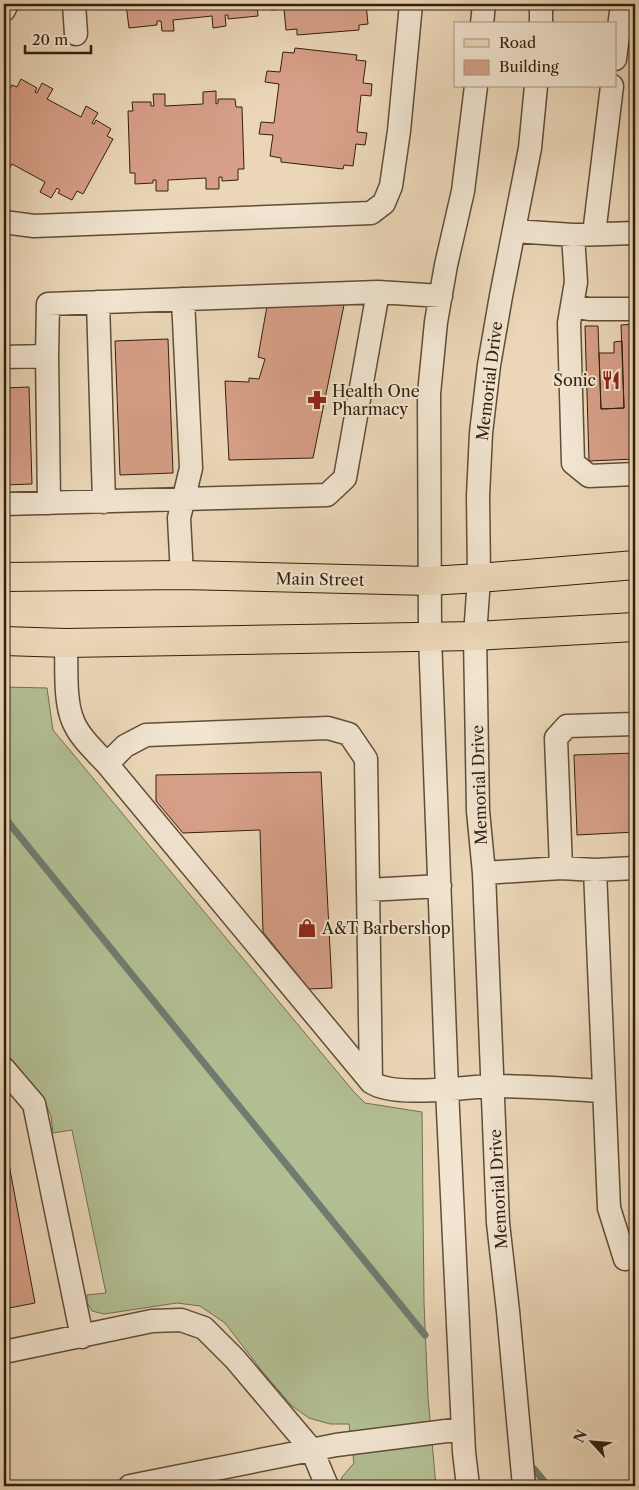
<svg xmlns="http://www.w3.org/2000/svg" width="639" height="1490" font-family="'Libre Caslon Text',serif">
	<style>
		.grass { fill: #b2bf93; stroke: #727050 }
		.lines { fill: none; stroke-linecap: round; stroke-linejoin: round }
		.stream { stroke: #6f7c70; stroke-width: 7 }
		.building { fill: #d79f87; stroke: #32200d }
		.minor-casing { stroke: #604e38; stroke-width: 25 }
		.major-casing { stroke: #32200d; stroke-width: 30 }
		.minor { stroke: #f2e5d1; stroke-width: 22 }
		.major { stroke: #ebd7b8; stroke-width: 28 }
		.labels { text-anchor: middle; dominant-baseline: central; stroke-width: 4; stroke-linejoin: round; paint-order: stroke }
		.poi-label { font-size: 16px; fill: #32200d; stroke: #f2e5d1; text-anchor: start }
		.street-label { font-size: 16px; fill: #32200d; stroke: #f2e5d1 }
	</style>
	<rect width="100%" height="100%" fill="#ebd7b8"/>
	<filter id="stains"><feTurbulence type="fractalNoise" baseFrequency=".004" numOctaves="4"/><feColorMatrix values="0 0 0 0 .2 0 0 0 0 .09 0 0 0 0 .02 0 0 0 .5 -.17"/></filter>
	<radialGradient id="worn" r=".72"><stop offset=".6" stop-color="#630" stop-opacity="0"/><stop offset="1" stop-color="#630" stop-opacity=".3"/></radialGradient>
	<path class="grass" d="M4,687l43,1 6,42 301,362 11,11 57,9 2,190 4,95 8,89h-96l2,-9 12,-14 -5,-39h-19l-21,-6 -17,-12 -30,-35 -37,-48 -25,-17 -23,-3 -73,11 -12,-3 -5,-9v-7l19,-2 -34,-163 -19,3 -2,-17 -8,-18 -39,-48z"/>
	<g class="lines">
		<path class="stream" d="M4,817l421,518
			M534,1469l14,17"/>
	</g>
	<path class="building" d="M126,4h131l1,12 -30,3v-4h-3l1,11 -13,2 -1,-12 -39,4 1,11h-12l-1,-10h-4v4l-28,3z
		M270,4h96l2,20 -9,1v5l-62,5v-6l-11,1 -2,-21 -13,1z
		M295,48l62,7 -1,5 10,1 -3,22 9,1 -1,12 -10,-1 -4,37 10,1 -2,12 -9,-1 -3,22 -9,-1 -1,4 -62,-7v-4l-11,-2 3,-21 -14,-1 2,-12 13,1 5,-39 -14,-2 2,-11 13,1 3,-20 11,1z
		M21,79l16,9 -2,4 2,1 5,-10 11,6 -6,10 34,18 5,-11 12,7 -6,10 2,1 2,-4 15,9 -4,7 6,3 -30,55 -6,-3 -5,9 -14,-7 2,-3 -3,-2 -6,10 -11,-6 5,-10 -33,-18 -6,10 -2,-1v-74l8,-14 5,2z
		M216,91v13l2,-1v-4h17l1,8h6l2,62h-6v11l-16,1v-4h-3v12h-13v-11l-38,2v11h-12v-11h-3v3l-18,1v-11h-5l-2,-62h5l-1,-9h19v4h3l-1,-12h12v12l38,-2v-12z
		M344,305l-31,153 -84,2 -4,-79 24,1v-4l10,1 6,-20 -7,-2 9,-51z
		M635,324v135l-46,2 -4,-135h13l3,83 23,-1 -3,-83z
		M168,339l5,134 -53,2 -5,-134z
		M622,341l2,67 -23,1 -2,-56h15v-11z
		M29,387l3,97 -28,1v-97z
		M635,753v79l-58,3 -3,-80z
		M321,772l11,216 -23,1 -46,-57 -3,-102 -77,3 -27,-32v-26z
		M4,1138l31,165 -31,6z"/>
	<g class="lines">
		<g class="minor-casing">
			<path id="minor" d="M74,4l2,30
				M4,10l3,-6
				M482,24l2,-20
				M541,24v-20
				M615,59l7,-55
				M4,222l30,4 337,-13 13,-10 7,-17 8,-55 12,-127
				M514,231l59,4 62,-2
				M594,234l18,-148
				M573,235l3,47 -7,41 4,140 16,13 46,-2
				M98,302l6,200
				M572,306l17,3h46
				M47,356l2,147
				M4,357l43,-1 1,-52 330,-12 63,4
				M4,504l323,-9 18,-17 33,-186
				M182,575l-3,-57 12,-50 -8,-169
				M66,643c1,23 -2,57 7,78 7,17 22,30 34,43l264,318c22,16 92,5 121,4 37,0 75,3 111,5
				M107,764l18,-18 21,-11 182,-7 21,6 17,25 5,323
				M561,868l-5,-130 11,-12 68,-2
				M595,870l14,338 16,51
				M484,873l77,-5 34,2 40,-2
				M368,890l72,-4
				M4,1069l30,35 48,233
				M4,1352l148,-31 29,-1 23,8 31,31 77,91 15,36
				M130,1486l206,-41 126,-16
				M468,1486l-4,-34 -17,-363 -17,-452 -1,-243 7,-72 10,-57 17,-74 13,-105
				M524,1486l-16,-175 -10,-88 -14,-350 -6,-62 -3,-175 4,-58 -1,-82 3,-63 8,-68 12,-69 29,-148 6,-62"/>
		</g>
		<g class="major-casing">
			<path id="major" d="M4,577l178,-2 247,6 50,-3 156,-13
				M4,641l62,2 409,-7 160,-9"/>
		</g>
		<use href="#minor" class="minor"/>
		<use href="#major" class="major"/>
	</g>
	<defs>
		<g id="restaurant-bare" transform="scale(1.5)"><path d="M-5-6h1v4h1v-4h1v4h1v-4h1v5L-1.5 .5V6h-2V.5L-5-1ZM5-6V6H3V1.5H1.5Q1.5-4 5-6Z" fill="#8f2418" stroke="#f2e5d1" stroke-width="2.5" paint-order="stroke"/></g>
		<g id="pharmacy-bare" transform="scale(1.5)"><path d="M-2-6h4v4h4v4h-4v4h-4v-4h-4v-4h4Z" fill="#8f2418" stroke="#f2e5d1" stroke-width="2.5" paint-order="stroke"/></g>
		<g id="shop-bare" transform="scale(1.5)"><path d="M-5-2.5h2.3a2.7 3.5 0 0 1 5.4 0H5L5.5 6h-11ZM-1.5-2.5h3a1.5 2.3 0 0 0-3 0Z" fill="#8f2418" stroke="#f2e5d1" stroke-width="2.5" paint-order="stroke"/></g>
	</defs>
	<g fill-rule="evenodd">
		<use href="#restaurant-bare" x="611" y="380"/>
		<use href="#pharmacy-bare" x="317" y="400"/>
		<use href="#shop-bare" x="307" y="928"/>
	</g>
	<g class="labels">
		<g class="poi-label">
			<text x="596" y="380" text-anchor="end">Sonic</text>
			<text x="332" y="391">Health One<tspan x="332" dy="18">Pharmacy</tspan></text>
			<text x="322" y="928">A&amp;T Barbershop</text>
		</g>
		<g class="street-label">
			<text transform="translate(489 381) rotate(-83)">Memorial Drive</text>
			<text transform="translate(320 579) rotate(1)">Main Street</text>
			<text transform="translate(479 785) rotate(-92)">Memorial Drive</text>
			<text transform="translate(498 1189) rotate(-93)">Memorial Drive</text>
		</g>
	</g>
	<rect width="639" height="1490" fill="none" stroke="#ebd7b8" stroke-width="20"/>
	<rect x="5" y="5" width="629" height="1480" fill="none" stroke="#32200d" stroke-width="2.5"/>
	<rect x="10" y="10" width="619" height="1470" fill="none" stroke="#32200d"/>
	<rect x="454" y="22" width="162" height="65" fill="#f2e5d1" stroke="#a59683"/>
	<rect x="464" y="39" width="25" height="8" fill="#ebd7b8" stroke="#a59683"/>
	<text x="499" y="48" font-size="15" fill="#32200d">Road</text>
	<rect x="464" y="60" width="25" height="15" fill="#d79f87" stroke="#a59683"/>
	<text x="499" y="72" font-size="15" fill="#32200d">Building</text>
	<g transform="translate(592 1442) rotate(296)" stroke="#f2e5d1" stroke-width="4" paint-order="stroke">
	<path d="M0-4L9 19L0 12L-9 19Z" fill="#32200d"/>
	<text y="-8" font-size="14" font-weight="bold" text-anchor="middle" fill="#32200d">N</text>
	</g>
	<path d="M25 45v8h66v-8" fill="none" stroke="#32200d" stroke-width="2.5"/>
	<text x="32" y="45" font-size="15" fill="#32200d" stroke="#f2e5d1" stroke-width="4" paint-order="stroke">20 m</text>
	<rect width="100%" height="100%" filter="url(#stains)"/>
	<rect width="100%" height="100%" fill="url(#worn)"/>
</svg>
